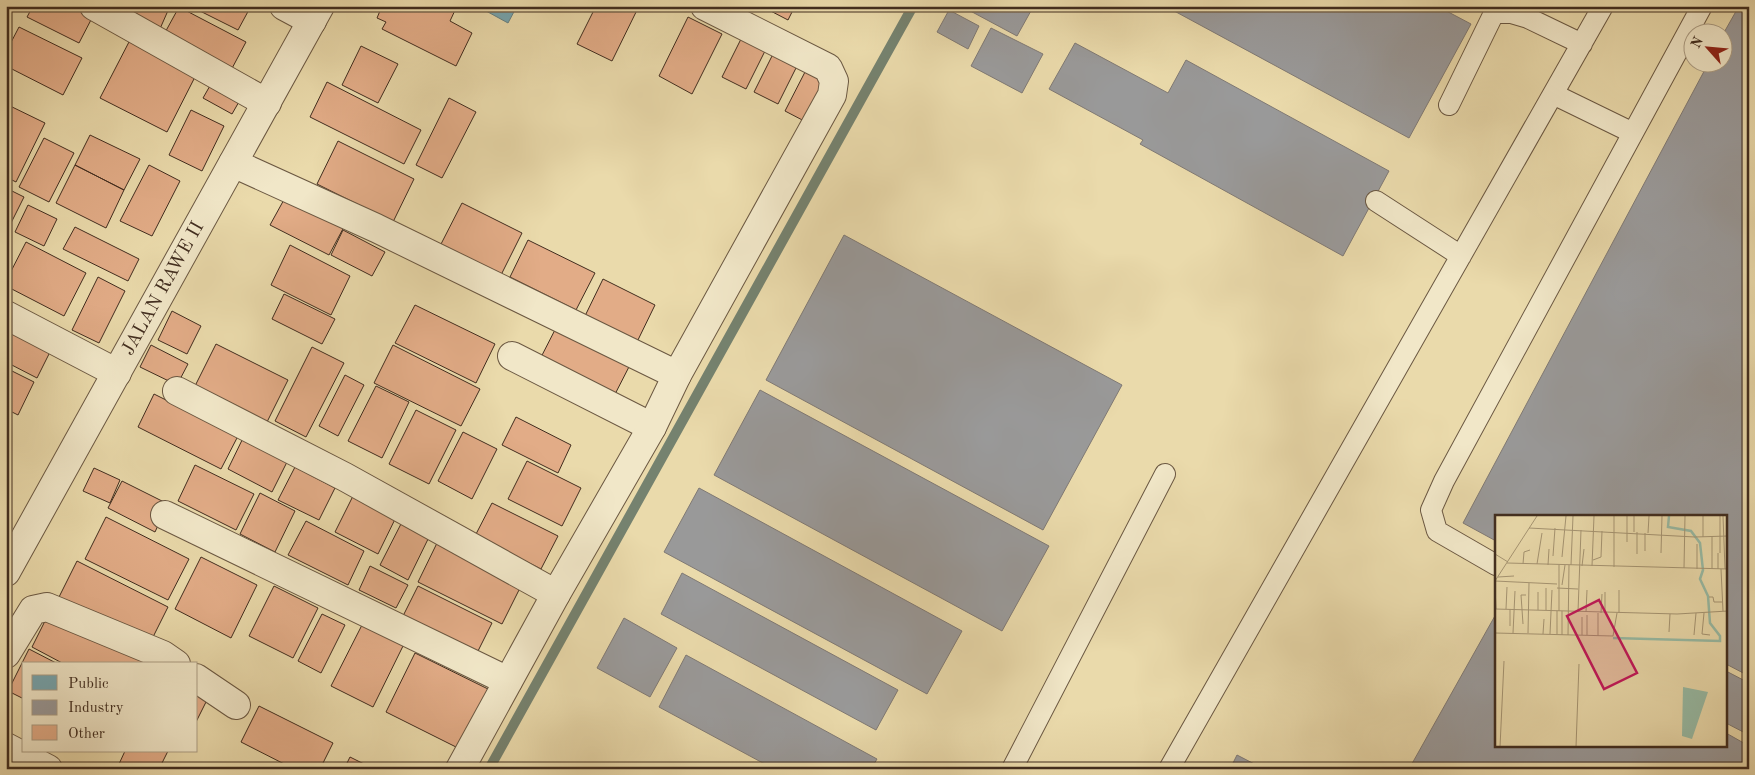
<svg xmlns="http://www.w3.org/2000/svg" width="1755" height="775" font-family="'Old Standard TT',serif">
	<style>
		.public { fill: #76a5af; stroke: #668184 }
		.industry { fill: #999; stroke: #7f7974 }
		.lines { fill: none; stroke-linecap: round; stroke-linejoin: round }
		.stream { stroke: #75826f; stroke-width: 10 }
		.building { fill: #e2ac87; stroke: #412d1f }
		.lane-casing { stroke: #6b5842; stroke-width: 22 }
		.street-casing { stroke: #6b5842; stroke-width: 30 }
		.lane { stroke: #f1e7c8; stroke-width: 20 }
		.street { stroke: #f1e7c8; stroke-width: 28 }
		.labels { text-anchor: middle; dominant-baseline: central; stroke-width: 5; stroke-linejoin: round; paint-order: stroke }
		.street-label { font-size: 19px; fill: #412d1f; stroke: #f1e7c8 }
		.inset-river { fill: none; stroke: #98bba5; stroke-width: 2.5 }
		.inset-road { fill: none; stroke: #a69573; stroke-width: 1 }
		.view { fill: #c2185b; fill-opacity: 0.15; stroke: #c2185b; stroke-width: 2.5 }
		.inset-edge { fill: none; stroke: #412d1f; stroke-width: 2.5 }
	</style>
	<rect width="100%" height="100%" fill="#eadaab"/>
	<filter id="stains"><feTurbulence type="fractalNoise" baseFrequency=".004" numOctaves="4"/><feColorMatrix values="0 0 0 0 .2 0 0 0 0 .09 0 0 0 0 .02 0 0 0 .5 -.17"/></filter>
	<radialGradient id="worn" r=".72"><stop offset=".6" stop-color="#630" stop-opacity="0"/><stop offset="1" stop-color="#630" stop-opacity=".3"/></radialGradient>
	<path class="public" d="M477,6h40l-9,17z"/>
	<path class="industry" d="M961,6h66l5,3 -15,27z
		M1165,6h272l34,18 -62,114z
		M1739,6h10v670l-23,-12v-148h-230v25l-33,-18 246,-461h13v-26z
		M949,10l30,16 -11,23 -31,-17z
		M991,28l52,26 -21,39 -51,-27z
		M1075,43l93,50 18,-33 203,111 -46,85 -203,-112 3,-4 -94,-51z
		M844,235l278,150 -79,145 -277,-150z
		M760,390l289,156 -47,85 -288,-156z
		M699,488l263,143 -35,63 -263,-142z
		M682,573l216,117 -22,40 -215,-116z
		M1496,614v132h230v-13l23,13v23h-340z
		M624,618l53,30 -27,49 -53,-29z
		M686,655l191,104 -6,10h-97l-115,-62z
		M1726,671l23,12v52l-23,-12z
		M1237,755l27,14h-34z"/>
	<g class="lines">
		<path class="stream" d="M489,769l424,-763"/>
	</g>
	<path class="building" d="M33,6h40l20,10 -14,27 -52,-26z
		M115,6h55l-11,25z
		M190,6h61l-13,24z
		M382,6h75l-7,15 22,12 -16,33 -74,-37 4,-7 -9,-4z
		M596,6h43l-27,55 -35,-17z
		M761,6h34l-7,14z
		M179,7l67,35 -17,32 -67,-36z
		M688,17l34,17 -30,60 -33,-18z
		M19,27l63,31 -19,37 -57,-29v-14z
		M744,33l24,12 -22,44 -24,-12z
		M130,40l67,33 -30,59 -67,-34z
		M361,46l37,18 -20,39 -36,-18z
		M774,52l24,12 -20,40 -24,-12z
		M805,72l25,12 -20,40 -25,-13z
		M215,77l29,16 -12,21 -29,-16z
		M327,82l94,48 -17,34 -94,-47z
		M449,98l27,14 -34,66 -26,-13z
		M6,104l39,19 -29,59 -10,-5z
		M191,110l33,16 -22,45 -33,-16z
		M90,135l50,24 -16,31 -49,-25z
		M44,138l30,15 -25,49 -30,-15z
		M338,141l76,38 -21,43 -76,-38z
		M75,165l49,25 -18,38 -50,-25z
		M149,165l31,16 -28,55 -32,-15z
		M6,188l18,9 -18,36z
		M286,196l59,29 -16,30 -59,-30z
		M462,203l60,30 -22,44 -60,-31z
		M28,205l29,14 -13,27 -29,-14z
		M75,227l64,32 -11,22 -65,-32z
		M343,230l42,22 -13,24 -41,-21z
		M528,240l67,33 -19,37 -66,-33z
		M26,242l60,31 -22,43 -58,-30v-5z
		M290,245l60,31 -19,39 -60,-30z
		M98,277l27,14 -26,52 -27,-13z
		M603,279l52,26 -19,39 -52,-26z
		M284,294l51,25 -13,25 -50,-25z
		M415,305l80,39 -19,39 -81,-40z
		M172,311l29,15 -14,28 -29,-14z
		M6,318l49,24 -18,36 -31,-16z
		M559,322l74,37 -22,43 -74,-37z
		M216,344l72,36 -23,46 -72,-36z
		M151,345l37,19 -11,21 -37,-18z
		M393,345l87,44 -19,37 -87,-43z
		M312,347l32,16 -38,74 -31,-16z
		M6,368l28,14 -16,33 -12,-6z
		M345,375l19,10 -26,51 -19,-10z
		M376,386l33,16 -27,56 -34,-17z
		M154,394l84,42 -17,33 -83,-42z
		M416,410l40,20 -27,54 -40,-20z
		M516,417l55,28 -13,28 -56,-28z
		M463,432l34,17 -25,50 -34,-18z
		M245,434l45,22 -18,36 -44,-23z
		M527,461l54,27 -19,38 -54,-27z
		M195,465l59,29 -18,36 -58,-29z
		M295,467l40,21 -16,32 -41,-20z
		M94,468l26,12 -10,23 -27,-12z
		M122,481l46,23 -13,28 -47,-24z
		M357,488l43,21 -22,45 -43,-22z
		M260,493l35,18 -20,41 -35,-18z
		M492,503l66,33 -17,33 -66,-33z
		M106,517l83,42 -21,41 -83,-41z
		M403,520l28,13 -23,47 -28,-15z
		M306,521l58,30 -16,34 -60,-30z
		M438,541l84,43 -20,40 -84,-42z
		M201,557l56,28 -26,53 -56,-29z
		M77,561l91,46 -18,36 -91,-46z
		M370,566l38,19 -12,23 -37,-18z
		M274,586l44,22 -25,50 -44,-22z
		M418,586l74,37 -16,32 -74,-37z
		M50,611l97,48 -2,5h-81l-32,-17z
		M322,614l23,11 -24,48 -23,-12z
		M363,623l41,21 -31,63 -42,-21z
		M29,649l29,15h-34v35l-16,-8z
		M415,653l73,36 -30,59 -72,-36z
		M196,687l14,7 -14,28z
		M259,706l74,37 -13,26h-26l-53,-27z
		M6,748l16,8 -7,13h-9z
		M125,751h43l-9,18h-30l-10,-5z
		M350,757l24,12h-30z"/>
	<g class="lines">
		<g class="lane-casing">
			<path id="lane" d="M1553,94l80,39
				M1449,105l45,-92h17l17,5 54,26
				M1376,201l85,55
				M1496,565l-59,-34 -6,-21 13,-29 258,-475
				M1012,769l153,-295
				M1169,769l434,-763"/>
		</g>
		<g class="street-casing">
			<g id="street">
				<path d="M94,6l173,97"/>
				<path d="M284,6l28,15"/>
				<path d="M233,163l143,65 301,147"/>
				<path d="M6,315l111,58"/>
				<path d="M512,356l140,71"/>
				<path d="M177,391l168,86 211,117"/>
				<path d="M165,515l343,166"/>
				<path id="s1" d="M6,572l314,-566"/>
				<path d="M6,654l27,-44 14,-3 116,48 13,9"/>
				<path d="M196,678l40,27"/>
				<path d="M6,747l42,22"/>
				<path d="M460,769l96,-175 96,-167 25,-52 155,-280 2,-14 -6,-13 -123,-62"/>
			</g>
		</g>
		<use href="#lane" class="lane"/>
		<use href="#street" class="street"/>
	</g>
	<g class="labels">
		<g class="street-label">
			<text stroke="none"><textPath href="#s1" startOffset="324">JALAN RAWE II</textPath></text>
		</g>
	</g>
	<g transform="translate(1495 515)">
		<rect width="232" height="232" fill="#eadaab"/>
		<path d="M188,172l25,5 -16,47 -10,-3z" fill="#98bba5"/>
		<path class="inset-river" d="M118,123l107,3v-5l-10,-13 -2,-27 -8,-17 3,-9 -3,-27 -9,-12 -23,-4 1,-11"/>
		<path class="inset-road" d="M208,1v21M225,1v37M228,1l2,53M34,13l166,9 33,-1M139,17v-16M153,18l1,-17M217,21v33M132,27v-26M150,36v-18M166,38l1,-37M223,38v16M0,39l13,8M142,39v-22M58,41l2,-28M67,42l4,-41M98,45l8,-3 1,-26M12,48l221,6M28,49l1,-12 6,-2M42,49l5,-31M53,50l1,-16M76,50l2,-49M87,51l2,-17M97,51l2,-50M119,52v-51M189,53l1,-52M202,54v-25M226,54l2,42M3,62l16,-1M0,66l42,-65M0,66l62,3M67,70l3,-20M0,71l1,23M51,73v22M62,73l21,1M124,75v23M214,82h4l1,5h8M0,94l182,5 51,-3M11,94l1,-22M43,95v-18M64,96v-46M83,97l3,-82M91,97l1,-22M103,98v23M106,98l1,-19M110,98v-21M209,98l-2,21 8,1M87,102v18M28,109l-2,-29h5M15,111v-17M174,117l1,-18M0,118l118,3 4,-23M18,118l2,-42M33,118l1,-50M48,119l1,-15M55,119l2,-44M62,119v-23M67,120v-24M73,120l1,-70M92,120v-20M199,120l2,-22M5,232l4,-86M81,232l3,-83"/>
		<path class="view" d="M104,85l38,73 -33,16 -37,-73z"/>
		<rect width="232" height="232" class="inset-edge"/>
	</g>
	<rect width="1755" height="775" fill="none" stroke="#eadaab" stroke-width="25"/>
	<rect x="8" y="8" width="1740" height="760" fill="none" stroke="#412d1f" stroke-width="2.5"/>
	<rect x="12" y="12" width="1730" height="750" fill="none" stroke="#412d1f"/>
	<rect x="22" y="662" width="175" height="90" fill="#f1e7c8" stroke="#ab9d84"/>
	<rect x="32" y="675" width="25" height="15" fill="#76a5af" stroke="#ab9d84"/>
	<text x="68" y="688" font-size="15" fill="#412d1f">Public</text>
	<rect x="32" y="700" width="25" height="15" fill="#999999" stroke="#ab9d84"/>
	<text x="68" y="712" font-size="15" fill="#412d1f">Industry</text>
	<rect x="32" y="725" width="25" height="15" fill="#e2ac87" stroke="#ab9d84"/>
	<text x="68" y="738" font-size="15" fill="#412d1f">Other</text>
	<g transform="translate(1708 48) rotate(297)"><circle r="24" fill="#f1e7c8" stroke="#ab9d84"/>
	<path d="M0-4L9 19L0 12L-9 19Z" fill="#8f2418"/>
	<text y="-8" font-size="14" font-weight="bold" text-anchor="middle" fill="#412d1f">N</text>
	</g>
	<rect width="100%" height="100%" filter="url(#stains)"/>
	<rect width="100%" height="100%" fill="url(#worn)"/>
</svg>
